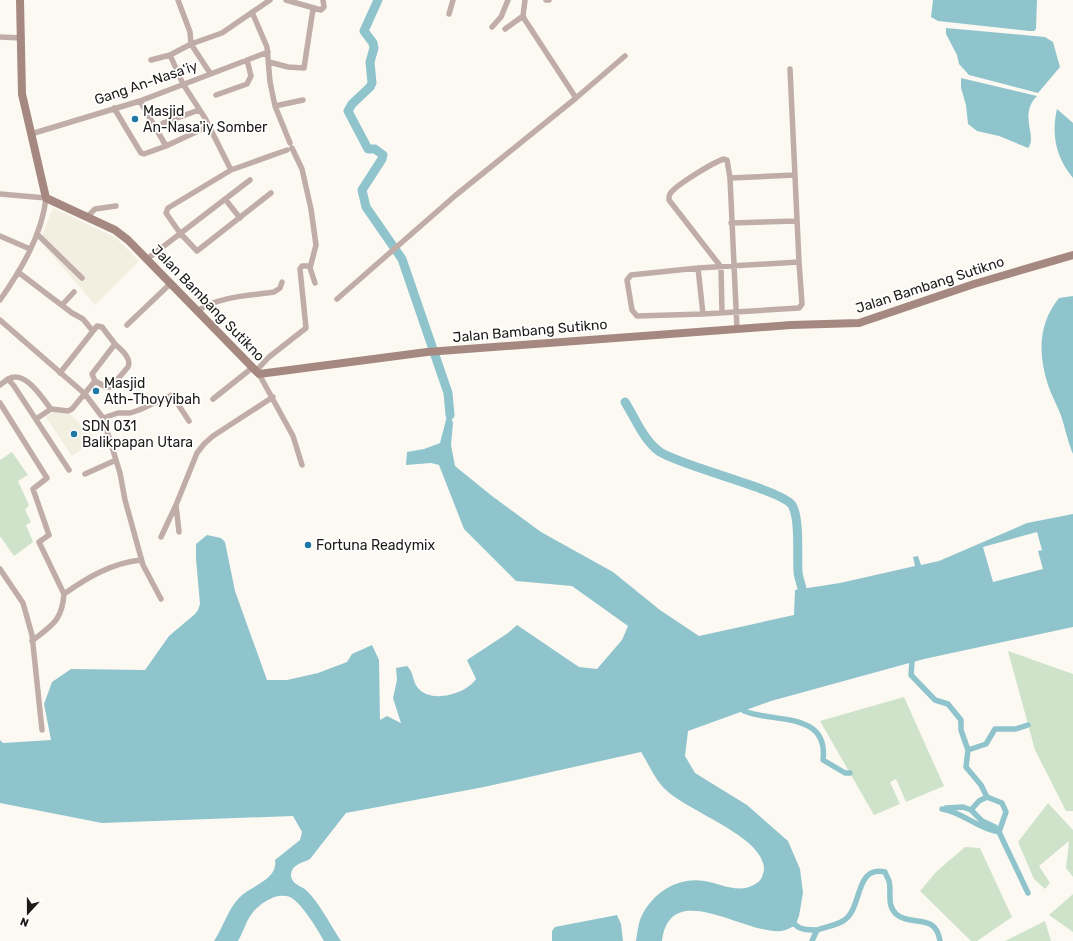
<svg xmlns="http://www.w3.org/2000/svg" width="1073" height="941" font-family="Rubik,sans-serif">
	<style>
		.built { fill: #f2eee0 }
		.green { fill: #cfe3ca }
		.water { fill: #90c4cd }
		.pier { fill: #fcf9f3 }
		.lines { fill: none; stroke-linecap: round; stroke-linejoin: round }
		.canal { stroke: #90c4cd; stroke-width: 5.5 }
		.river { stroke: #90c4cd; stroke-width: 9 }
		.street { stroke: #c1ada7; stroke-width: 5.5 }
		.secondary { stroke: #a58980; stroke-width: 8 }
		.poi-dot { fill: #1f77a6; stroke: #fff; stroke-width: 1.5 }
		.labels { text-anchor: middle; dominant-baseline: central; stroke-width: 3.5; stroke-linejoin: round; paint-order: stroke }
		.street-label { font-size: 14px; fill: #1c1b18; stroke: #fff }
		.poi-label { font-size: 14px; fill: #1c1b18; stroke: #fff; text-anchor: start }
	</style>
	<rect width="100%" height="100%" fill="#fcf9f3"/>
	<path class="built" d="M53,208l62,29 24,24 -44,44 -55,-64z
		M54,412l17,3 11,12 3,-2 10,15 -23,16 -26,-39z"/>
	<path class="green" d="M12,452l16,23 -10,6 11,24 -4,5 6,12 -5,3 7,17 -19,14 -14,-20v-76z
		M1008,651l65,23v137h-7l-31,-61z
		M904,697l40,89 -38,16 -10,-23 -6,3 10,22 -26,11 -54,-94z
		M1048,803l25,27v47l-7,-9 3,-27 -30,25 11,17 -5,6 -11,-10 -16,-37z
		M965,847l15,1 32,69 -35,24h-6l-51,-50 16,-19z
		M1073,894v38l-24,-17z
		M1045,921l6,20h-46z"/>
	<path class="water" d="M933,0h104l-1,29 -2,2h-5l-91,-10 -7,-4z
		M946,28l99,9 8,5 7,25 -22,26 -69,-18 -10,-11 -2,-9 -11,-21z
		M961,78l76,18c-19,19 1,41 -9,52l-29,-12 -22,-5 -9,-7 -2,-19 -5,-17z
		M1057,109l16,14v55c-17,-20 -22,-43 -16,-69z
		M1073,296v158c-6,-14 -8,-28 -13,-41 -4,-10 -9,-19 -12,-28 -10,-31 -10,-61 11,-87z
		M450,415l3,8 -2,22 4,21 37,30 49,36 72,40 47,38 39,26 95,-21 1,-25 45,-7 75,-17 -2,-9 5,-1 3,9 18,-4 88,-38 46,-9v113l-149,32 -153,42 -83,30 -3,25 10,17 52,32 41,36 12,28 3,24 -4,23 -4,10c-4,1 -10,5 -14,5 -36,4 -111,-54 -119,10h-26c1,-7 2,-15 4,-21 10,-26 37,-44 65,-39 17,3 35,14 52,2 4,-2 6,-8 7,-13 1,-35 -81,-59 -102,-84 -8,-9 -14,-23 -21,-34l-157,35 -138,26 -36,46c-7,4 -19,5 -19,17 1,8 10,10 15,14 13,12 25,36 35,51h-17c-6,-11 -23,-39 -34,-44 -13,-5 -28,5 -36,14 -8,9 -10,20 -16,30h-24c9,-13 14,-32 25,-43 13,-13 39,-18 36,-38l25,-20 2,-8 -9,-16 -191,7 -102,-20v-63l3,3 48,-3 -7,-36 8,-22 19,-13 74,1 24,-34 26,-22 3,-4 2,-6 -4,-45v-15l11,-9 14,3 4,4 10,49 32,89h20l31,-7 29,-11 5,-8 20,-9 7,15 1,60 7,-4 14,7 -8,-25 4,-18 -1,-12 11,-2c7,6 5,15 11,22 13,16 48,6 58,-9l-9,-19 41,-27 9,-8 62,42 18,2 25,-29 6,-14 -56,-40 -56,-5 -52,-52 -25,-64 -8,-2 -25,2 1,-13 17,-3 16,-6 7,-27z
		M617,915l4,9 2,17h-71v-10l3,-4z"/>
	<path class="pier" d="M1037,532l5,18 -4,1 5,18 -50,13 -10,-35z"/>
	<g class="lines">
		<path class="canal" d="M912,662l-1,13 24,25 13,4 13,16v10l7,20 -2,17 15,18 6,12 15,6 4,9 -7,20
			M744,711c29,12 85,0 79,49l22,13h5
			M968,750l18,-6 9,-15h21l12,-4
			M946,808l17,-1 8,3 11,11 13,6 4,5
			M942,809c21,3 34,19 57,23l29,61
			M971,810l8,-9 8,-4
			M793,922c5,8 15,8 24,8
			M812,941l5,-11c10,-4 24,-5 31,-13 14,-15 8,-51 37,-45 1,3 3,6 4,9 3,11 -3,23 7,33 14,13 40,-2 44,27"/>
		<path class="river" d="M378,0l-14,31 9,12 1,5 -4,14 2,21 -2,4 -18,17 -4,7 20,38h7l8,6 -1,4 -20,31 4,17 36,52 46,134 2,22
			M625,402c10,16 19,39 35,50 24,15 122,38 132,53 8,13 5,50 6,66 0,6 3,12 4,18"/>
		<path class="street" d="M178,0l12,32 1,12 19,29
			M286,0l35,10 3,-3 -1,-7
			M525,0l-2,16 2,4 51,78 49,-42
			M546,0h3
			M252,12l15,35 3,35 5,24 15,37
			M449,14l4,-14
			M492,27l9,-10 7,-17
			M505,29l18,-13
			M0,37l22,1
			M151,60l19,-5
			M269,62l19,5 16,1 9,-59
			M790,69l9,193
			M216,95l31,-11 4,-8 -4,-16
			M275,106l28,-6
			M114,108l27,45 3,1 22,-8 -26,-45
			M163,123l36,-13
			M31,134l109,-33 128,-49
			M166,146l43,-20
			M292,148l10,21 9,40 5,36 -6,23 5,15
			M231,170l-26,-52 -22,-34 -13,-29 21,-11 31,-11 48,-33
			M730,178l65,-3
			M271,193l-74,58 -17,-18 -14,-20 2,-5 63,-38 56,-20
			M0,194l46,4c-4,37 -25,72 -46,102
			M225,199l15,19
			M87,217l8,-8 21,-3
			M731,223l66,-2
			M37,234l45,44
			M0,236l30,13
			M147,259l103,-79
			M799,262l3,42 -3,4 -96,6 -66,2 -5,-6 -5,-30 4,-5 67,-7z
			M698,268l5,46
			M18,272l54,41 11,6 9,11
			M337,299l119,-104 120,-97
			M62,305l12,-13
			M197,311c23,-15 51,-15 77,-19l6,-4 2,-6
			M722,313l-1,-46 -52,-67c0,-1 0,-5 1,-6 4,-8 44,-32 54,-35l3,1 3,18 7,151
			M0,320l85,74 18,24 17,55 5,27 18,65 18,34
			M127,325l43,-41
			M256,371l13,-14 37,-29 -6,-59 2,-3h8
			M259,374l34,62 9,29
			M95,381l11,6h5l17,-20c4,-9 -7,-17 -13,-23
			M0,385l8,-6
			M213,399l39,-31
			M0,403l47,75 -14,11 16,46 -10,7 25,52
			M51,409c-9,-11 -26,-40 -43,-30l6,7 55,84
			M103,418l15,-5h12l9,-3 33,-15 17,26
			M36,419l15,-10 17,2 4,-2 23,-28 -3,-7 23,-30 -13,-17 -5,-1 -37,47
			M85,474l31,-14
			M179,532l-3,-27 21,-52 7,-9 9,-8 60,-39
			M161,537l15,-32
			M0,569l23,34 9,32 10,95
			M32,641c20,-16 30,-20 32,-47 24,-17 48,-31 77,-34"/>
		<path class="secondary" d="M20,0l2,94 24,104 69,32 13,10 131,134 168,-22 364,-27 68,-2 115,-39 99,-29"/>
	</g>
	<g class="poi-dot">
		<circle cx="135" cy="119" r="4"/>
		<circle cx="96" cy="391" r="4"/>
		<circle cx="74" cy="434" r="4"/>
		<circle cx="308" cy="545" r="4"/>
	</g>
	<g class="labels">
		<g class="street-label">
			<text transform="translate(146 83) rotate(-19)">Gang An-Nasa'iy</text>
			<text transform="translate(930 285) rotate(-18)">Jalan Bambang Sutikno</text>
			<text transform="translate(208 303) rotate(46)">Jalan Bambang Sutikno</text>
			<text transform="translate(530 331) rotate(-5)">Jalan Bambang Sutikno</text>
		</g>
		<g class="poi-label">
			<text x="143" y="111">Masjid<tspan x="143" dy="16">An-Nasa'iy Somber</tspan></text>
			<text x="104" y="383">Masjid<tspan x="104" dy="16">Ath-Thoyyibah</tspan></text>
			<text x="82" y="426">SDN 031<tspan x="82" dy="16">Balikpapan Utara</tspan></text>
			<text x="316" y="545">Fortuna Readymix</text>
		</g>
	</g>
	<g transform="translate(28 913) rotate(201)" stroke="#ffffff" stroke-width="3" paint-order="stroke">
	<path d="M0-3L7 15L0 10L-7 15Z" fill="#1c1b18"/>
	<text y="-6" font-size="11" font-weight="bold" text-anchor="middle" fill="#1c1b18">N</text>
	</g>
</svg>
